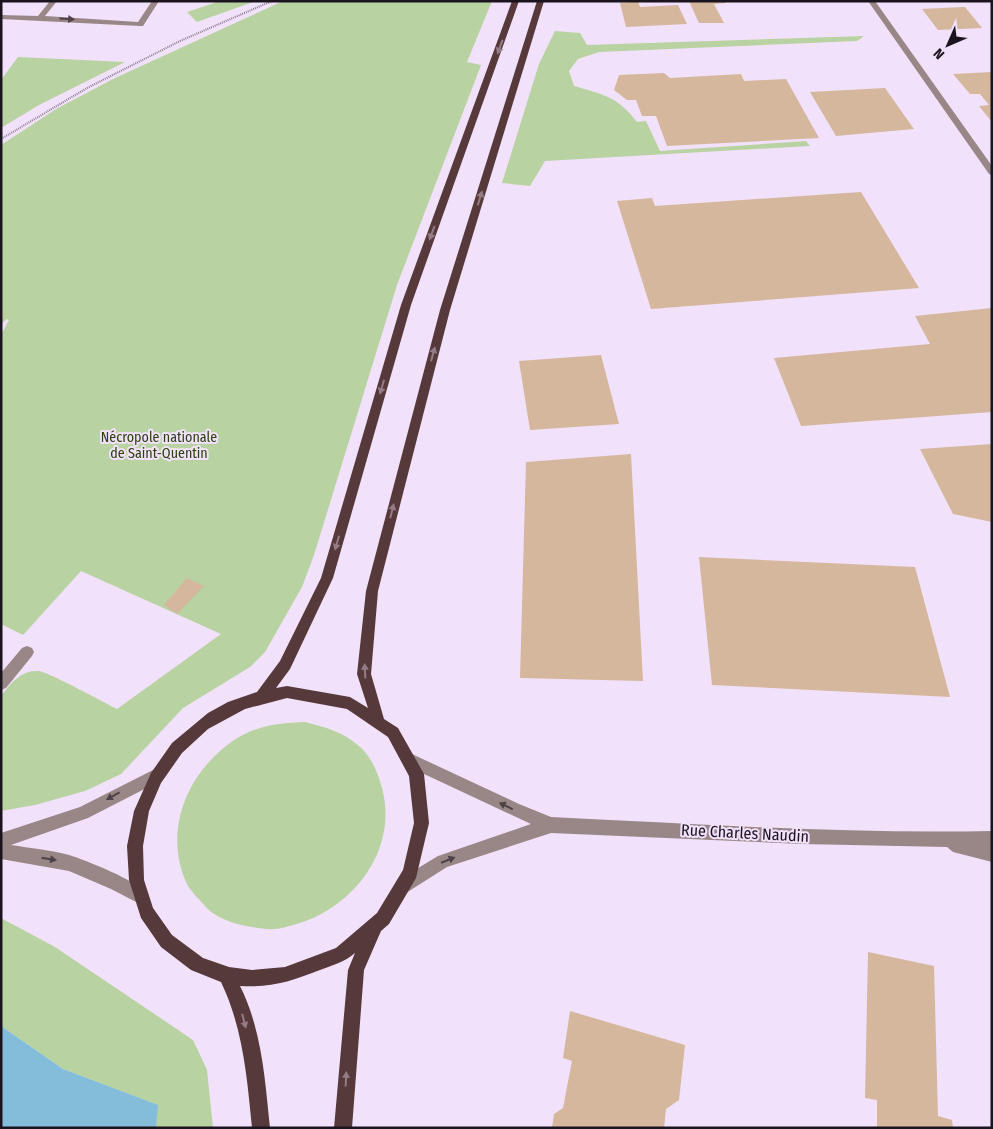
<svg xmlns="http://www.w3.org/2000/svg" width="993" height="1129" font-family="'Fira Sans Condensed',sans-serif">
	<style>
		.green { fill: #b8d2a1 }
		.water { fill: #84bdda }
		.building { fill: #d5b79d }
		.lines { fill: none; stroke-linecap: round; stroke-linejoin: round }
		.path { stroke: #8b7f92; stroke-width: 2; stroke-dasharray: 1 1; stroke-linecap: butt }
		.service { fill: #998686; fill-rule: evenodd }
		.minor { fill: #998686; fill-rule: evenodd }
		.primary { fill: #56393a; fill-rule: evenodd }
		.oneway { fill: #4d4248 }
		.oneway2 { fill: #947c87 }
		.labels { text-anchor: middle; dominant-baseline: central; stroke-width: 4; stroke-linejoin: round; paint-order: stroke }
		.park-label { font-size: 14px; fill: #28400c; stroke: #f2e1fb }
		.near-street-label { font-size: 16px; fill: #1b141f; stroke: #f2e1fb }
	</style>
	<rect width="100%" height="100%" fill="#f2e1fb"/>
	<path class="green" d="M220,1h36l-59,21 -10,-10z
		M283,1h209l-25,61 14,3 -84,220 -83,270 -12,32 -37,65 -15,15 -67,41 -62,66 -36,17 -50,14 -34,6v-115c9,-12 20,-26 37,-25 9,0 67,32 79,38l104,-75 -140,-63 -58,64 -22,-11v-289l8,-15 -2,-1 -6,5v-179l55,-36 59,-31z
		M555,31l25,2 7,12 277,-9 -7,5 -258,11 -21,7 -9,12 5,15c30,9 43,10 63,36l9,-1 14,30 146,-10 4,5 -265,15 -15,25 -28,-3 37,-119z
		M18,57l107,5 -86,43 -38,23v-48z
		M305,722c20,5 38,10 54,24 12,10 19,27 23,42 17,62 -30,122 -89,137 -5,1 -12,4 -18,4 -7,1 -15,-1 -23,-2 -15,-2 -37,-9 -47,-21 -6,-7 -15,-15 -19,-24 -24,-55 4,-115 53,-145 20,-12 43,-14 66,-15z
		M1,918l54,29 138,93 14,30 6,58h-57l1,-23 -94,-36 -62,-43z"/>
	<path class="water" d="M1,1026l62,43 95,36 -2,23h-155z"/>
	<path class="building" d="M638,1l2,6 38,-2 9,19 -61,3 -6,-24z
		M689,1h36l1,2 -12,1 10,19h-25z
		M963,7h2l17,21 -44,2 -16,-21z
		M992,72v50l-13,-16 10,-1 -9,-11h-10l-17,-20z
		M664,73l6,5 71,-4 3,7 42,-2 33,59 -152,8 -11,-30h-14l-6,-16h-9l-13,-10 5,-15z
		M885,88l29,41 -78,7 -26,-44z
		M861,192l58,96 -268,21 -34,-108 35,-3 3,8z
		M992,308v104l-191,14 -27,-68 156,-14 -15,-28z
		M601,355l18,69 -89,6 -11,-69z
		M992,444v78l-39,-8 -33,-65z
		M631,454l12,227 -123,-3 6,-216z
		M699,557l216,10 35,130 -238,-12z
		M187,578l17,8 -27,28 -13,-9z
		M868,952l66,14 4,150 14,4 1,8h-76v-28l-12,-2z
		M570,1011l115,34 -6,55 -13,9 -2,19h-112l2,-14 9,-6 9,-47 -9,-3z"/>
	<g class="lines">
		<path class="path" d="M1,139l86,-51 93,-47 92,-40"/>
		<path class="service" d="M50,1h7l-12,15 93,6 14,-21h7l-16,25h-3l-139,-7v-4l37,1z
			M27,646l5,2 2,4 -2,4 -26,32 -5,2v-17l21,-25z"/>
		<path class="minor" d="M868,1h7l117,165v9l-3,-1z
			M412,754l107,50 32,13c147,7 294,17 441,14v31l-39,-10 -6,-5 -145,-3 -251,-11 -104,34 -41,26 -6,-2 -2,-6 2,-6 38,-23 93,-32 -124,-58 -2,-5 2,-5z
			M157,768l5,2 2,5 -2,5 -74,38 -77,27c19,3 40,5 58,10 16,5 73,27 79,41l-2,6 -6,2 -29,-15 -42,-18 -68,-12v-26l79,-26z"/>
		<path class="primary" d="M512,1h7l-108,304 -78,273 -43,91 -14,19 11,-2 63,11 18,11 -11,-34 9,-83 74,-281 97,-309h7l-94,309 -72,281 -7,83 13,45 14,9 26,46 5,49 -13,55 -27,46 -8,7 -17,39 -12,158h-18l14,-158 7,-17c-10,9 -22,12 -35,17 -28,11 -49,18 -80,16 22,44 25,94 30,142h-18c-5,-51 -9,-100 -31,-146l-30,-12 -30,-23 -20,-29 -12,-38 -2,-34 7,-35 17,-38 21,-30 36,-30 20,-11 29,-10 23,-31 41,-83 80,-273zM287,698l60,11 41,28 21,39 5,47 -11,47 -26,43 -41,35 -51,19 -33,3 -23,-3 -26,-9 -31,-23 -19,-27 -9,-28 -1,-34 6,-35 12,-28 21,-30 26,-24 37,-20z"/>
	</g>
	<defs><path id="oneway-solid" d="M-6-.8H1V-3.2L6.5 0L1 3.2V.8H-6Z" transform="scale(1.25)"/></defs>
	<g class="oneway">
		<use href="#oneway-solid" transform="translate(67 19) rotate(3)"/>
		<use href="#oneway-solid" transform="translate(113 796) rotate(151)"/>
		<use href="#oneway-solid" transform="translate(506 806) rotate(-154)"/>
		<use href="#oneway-solid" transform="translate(49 859) rotate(9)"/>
		<use href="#oneway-solid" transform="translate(448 860) rotate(-22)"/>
	</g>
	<g class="oneway2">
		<use href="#oneway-solid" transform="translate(500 47) rotate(110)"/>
		<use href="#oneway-solid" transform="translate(480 198) rotate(-73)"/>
		<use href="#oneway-solid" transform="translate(432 233) rotate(110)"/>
		<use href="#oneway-solid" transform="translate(433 354) rotate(-75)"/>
		<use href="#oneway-solid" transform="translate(382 387) rotate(106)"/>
		<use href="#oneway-solid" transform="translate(392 511) rotate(-76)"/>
		<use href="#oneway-solid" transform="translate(337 543) rotate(106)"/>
		<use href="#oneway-solid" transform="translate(365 671) rotate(-93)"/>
		<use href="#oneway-solid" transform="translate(244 1021) rotate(75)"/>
		<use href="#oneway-solid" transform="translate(346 1079) rotate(-87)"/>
	</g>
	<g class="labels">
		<g class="park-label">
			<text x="159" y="437">Nécropole nationale<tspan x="159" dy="16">de Saint-Quentin</tspan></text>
		</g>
		<g class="near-street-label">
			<text transform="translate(745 833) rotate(3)">Rue Charles Naudin</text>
		</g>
	</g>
	<rect width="993" height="1129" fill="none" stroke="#1b141f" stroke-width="5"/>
	<g transform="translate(948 45) rotate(225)" stroke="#f2e1fb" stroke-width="4" paint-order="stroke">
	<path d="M0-4L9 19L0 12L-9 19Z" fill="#1b141f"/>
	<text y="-8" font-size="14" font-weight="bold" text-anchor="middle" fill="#1b141f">N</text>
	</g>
</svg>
